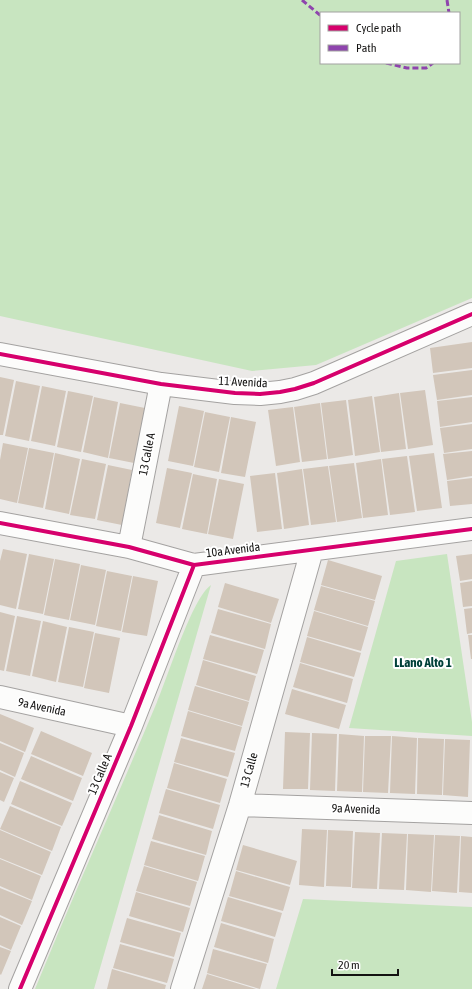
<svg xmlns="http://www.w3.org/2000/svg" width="472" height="989" font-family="'Asap Condensed',sans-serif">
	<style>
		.green { fill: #c8e5c0; fill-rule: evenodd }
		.building { fill: #d2c6ba }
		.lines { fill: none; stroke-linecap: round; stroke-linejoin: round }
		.minor-casing { stroke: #a4a2a1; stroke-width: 24 }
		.minor { stroke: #fcfcfb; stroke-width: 22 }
		.quiet { stroke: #8e44ad; stroke-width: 3; stroke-dasharray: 6 3; stroke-linecap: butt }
		.cycleway-casing { stroke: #fff; stroke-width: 6 }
		.cycleway { stroke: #d6006c; stroke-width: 4 }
		.labels { text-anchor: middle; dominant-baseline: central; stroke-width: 4; stroke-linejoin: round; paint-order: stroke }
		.street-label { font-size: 12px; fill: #141312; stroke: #fff }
		.neighbourhood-label { font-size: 13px; font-weight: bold; fill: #004039; stroke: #fff }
	</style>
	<rect width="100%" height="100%" fill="#ebe9e7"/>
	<path class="green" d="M0,0h472v298l-156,67 -64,6 -252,-55zM321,13h138v50h-138z
		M447,554l25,168v14l-123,-8 47,-167z
		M211,585l-117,404h-59c39,-96 82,-191 122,-287 11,-25 35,-104 54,-117z
		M303,899l169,8v82h-196z"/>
	<path class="building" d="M472,342v26l-39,5 -3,-25z
		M472,370v25l-35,5 -4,-25z
		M0,377l14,3 -11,55h-3z
		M16,381l24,5 -11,55 -24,-5z
		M42,386l24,5 -11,55 -24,-5z
		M425,390l8,55 -25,4 -8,-56z
		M68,391l25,5 -12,56 -24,-5z
		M399,393l7,56 -25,3 -7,-55z
		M372,396l8,56 -25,4 -7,-56z
		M94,397l24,5 -10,56 -25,-6z
		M472,397v25l-32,5 -3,-26z
		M346,400l7,55 -25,4 -7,-56z
		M120,403l25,5 -11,55 -25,-5z
		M320,403l7,56 -25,3 -8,-55z
		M179,406l25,5 -11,55 -25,-5z
		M293,407l7,55 -24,4 -8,-56z
		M205,412l25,5 -11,55 -25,-5z
		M231,417l25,5 -11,55 -24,-4z
		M472,424v25l-28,4 -4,-25z
		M3,443l25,5 -11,55 -17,-4v-39z
		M29,448l25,5 -11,55 -25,-5z
		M472,451v25l-25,4 -4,-26z
		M55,453l25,6 -11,55 -24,-5z
		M434,453l8,55 -25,3 -8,-55z
		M407,456l8,56 -25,3 -8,-56z
		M82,459l24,5 -11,55 -25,-4z
		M381,459l7,56 -25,3 -7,-55z
		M354,463l8,55 -25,4 -8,-56z
		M108,465l24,5 -10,55 -25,-5z
		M328,466l8,56 -25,3 -8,-56z
		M167,468l25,5 -12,55 -24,-5z
		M302,469l7,56 -25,4 -7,-56z
		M275,473l7,56 -25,3 -7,-56z
		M193,474l24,5 -10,55 -25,-5z
		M472,478v26l-22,2 -3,-25z
		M219,479l25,5 -11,55 -25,-5z
		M3,549l24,5 -11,55 -16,-4v-44z
		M29,554l25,5 -11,55 -25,-5z
		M472,554v25l-12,2 -4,-25z
		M55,559l25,5 -11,56 -25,-5z
		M328,560l54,16 -7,24 -54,-15z
		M81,565l25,5 -11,55 -25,-5z
		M107,571l25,5 -11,55 -25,-5z
		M133,576l25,5 -11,55 -25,-4z
		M472,581v25l-9,1 -3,-24z
		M225,583l54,16 -8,24 -53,-16z
		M321,586l54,15 -7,25 -54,-16z
		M472,608v25l-5,1 -3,-25z
		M218,609l53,15 -6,25 -54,-16z
		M314,611l54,16 -7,24 -54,-15z
		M0,612l15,4 -11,55 -4,-1z
		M17,616l24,5 -11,55 -24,-5z
		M43,621l24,6 -11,55 -24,-6z
		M69,627l25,5 -11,55 -25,-5z
		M95,633l25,5 -11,55 -25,-5z
		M210,635l54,15 -7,24 -54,-15z
		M468,635h4v24h-1z
		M307,637l54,16 -7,24 -54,-15z
		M203,660l53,16 -7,25 -53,-16z
		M300,663l53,16 -6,24 -54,-16z
		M195,686l54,16 -7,24 -54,-16z
		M292,689l54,16 -7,24 -54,-15z
		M188,711l54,16 -7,24 -54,-15z
		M0,714l34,14 -9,24 -25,-11z
		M41,731l51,22 -9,23 -52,-22z
		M285,732l25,1 -2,56h-25z
		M312,733l25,1 -2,57 -25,-1z
		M339,734l25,2 -2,56 -25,-1z
		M365,736h26l-3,57 -25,-1z
		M392,736l25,2 -2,56 -25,-1z
		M181,738l54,15 -7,24 -54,-15z
		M418,738l26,1 -2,56 -25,-1z
		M445,739l25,1 -2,57 -25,-2z
		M0,743l24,10 -9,24 -15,-7z
		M31,756l51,22 -9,23 -52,-22z
		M174,763l53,16 -7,24 -53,-15z
		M0,772l14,6 -10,24 -4,-2z
		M20,781l52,22 -10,23 -51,-22z
		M166,789l54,16 -7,24 -54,-16z
		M10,806l51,21 -9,24 -52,-22z
		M159,815l53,16 -6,24 -54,-16z
		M302,829l25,1 -3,57 -25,-2z
		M0,830l51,22 -9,23 -42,-17z
		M328,830l25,1 -2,56 -25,-1z
		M355,832l25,1 -3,56 -25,-1z
		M382,833l25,1 -3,56 -25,-1z
		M408,834l26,1 -3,57 -25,-2z
		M435,835l25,1 -3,57 -25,-2z
		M461,836l11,1v56l-13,-1z
		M151,841l54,15 -7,25 -54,-16z
		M243,845l54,16 -7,24 -54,-15z
		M0,859l41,17 -9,24 -32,-14z
		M144,866l53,16 -7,24 -54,-15z
		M236,871l54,16 -7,24 -54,-15z
		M0,888l32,13 -10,24 -22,-10z
		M136,892l54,16 -7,24 -54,-16z
		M228,897l54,16 -7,24 -54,-16z
		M0,917l21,9 -10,24 -11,-5z
		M127,918l54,15 -7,24 -54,-15z
		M221,923l53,16 -6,24 -54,-16z
		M120,944l54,15 -7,24 -54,-15z
		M0,947l11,4 -10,24 -1,-1z
		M213,949l54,15 -7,25 -53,-16z
		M112,969l54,16 -1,4h-58z
		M207,974l49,15h-54z"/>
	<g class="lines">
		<g class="minor-casing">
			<path id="minor" d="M0,354l161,30 74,9 25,1 20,-2 15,-3 19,-6 158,-69
				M0,523l129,24 65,18 278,-36
				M129,547l32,-163
				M0,697l131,29
				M240,805l232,8
				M20,989l111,-263 63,-161
				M182,989l58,-184 72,-255"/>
		</g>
		<use href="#minor" class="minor"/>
		<path class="quiet" d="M302,0l19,16
			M447,0l2,13
			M386,63l21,5h19l7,-5"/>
		<g class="cycleway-casing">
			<path id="cycleway" d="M0,354l161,30 74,9 25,1 20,-2 15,-3 19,-6 158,-69
				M0,523l129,24 65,18 278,-36
				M20,989l111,-263 63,-161"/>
		</g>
		<use href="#cycleway" class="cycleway"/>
	</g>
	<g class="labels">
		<g class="street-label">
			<text transform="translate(243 382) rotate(3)">11 Avenida</text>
			<text transform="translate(147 454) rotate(-79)">13 Calle A</text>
			<text transform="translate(233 550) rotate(-7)">10a Avenida</text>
			<text transform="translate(42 707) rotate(12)">9a Avenida</text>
			<text transform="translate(249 770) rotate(-74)">13 Calle</text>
			<text transform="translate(100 774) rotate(-67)">13 Calle A</text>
			<text transform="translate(356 809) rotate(2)">9a Avenida</text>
		</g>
		<g class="neighbourhood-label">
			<text x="423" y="662">LLano Alto 1</text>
		</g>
	</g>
	<rect x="320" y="12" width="140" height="52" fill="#ffffff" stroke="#a1a1a0"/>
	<rect x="328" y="25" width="20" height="6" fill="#d6006c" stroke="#a1a1a0"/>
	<text x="356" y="32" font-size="12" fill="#141312">Cycle path</text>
	<rect x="328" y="45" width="20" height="6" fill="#8e44ad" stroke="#a1a1a0"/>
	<text x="356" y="52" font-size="12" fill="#141312">Path</text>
	<path d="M332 969v6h66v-6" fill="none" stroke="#141312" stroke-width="2"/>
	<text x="338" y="969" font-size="12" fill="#141312" stroke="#ffffff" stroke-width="3" paint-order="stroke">20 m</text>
</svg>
